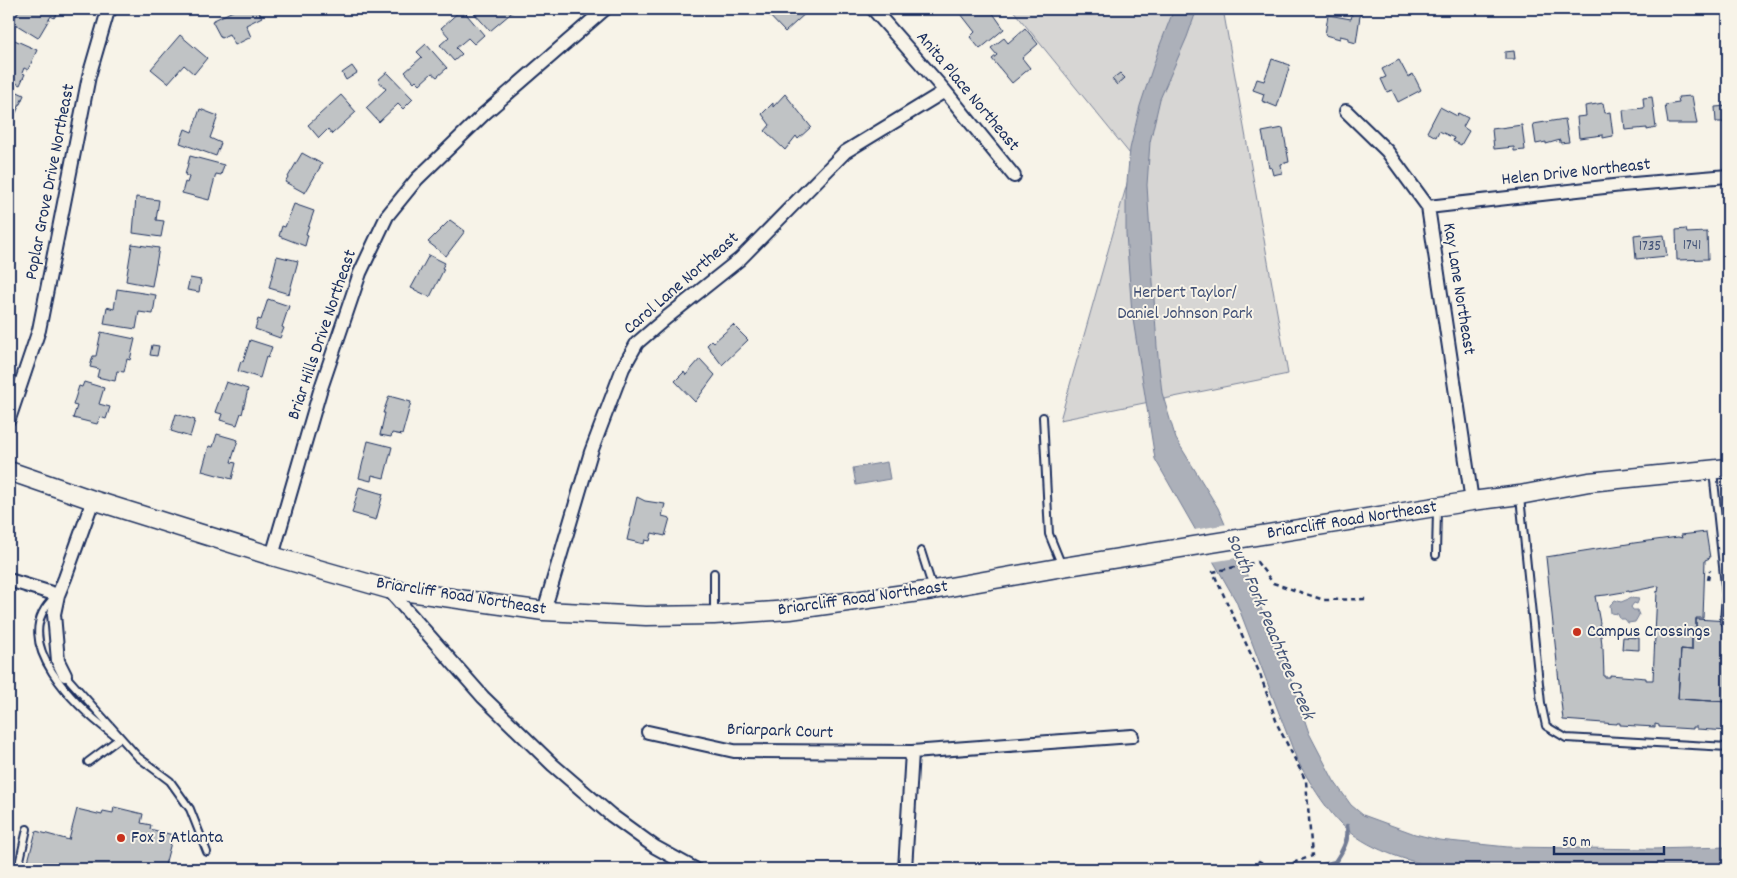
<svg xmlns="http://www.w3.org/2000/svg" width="1737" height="878" font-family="Dekko,sans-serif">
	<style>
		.green { fill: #d7d6d4; stroke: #798299 }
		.water { fill: #acb0b9; stroke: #727c95 }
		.pier { fill: #f7f3e8 }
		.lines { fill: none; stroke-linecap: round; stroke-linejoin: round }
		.stream { stroke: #727c95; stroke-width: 4.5 }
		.building { fill: #c0c3c5; stroke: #1b2f5e; fill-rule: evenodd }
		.service-casing { stroke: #1b2f5e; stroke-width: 10 }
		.minor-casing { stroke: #1b2f5e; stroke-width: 16 }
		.secondary-casing { stroke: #1b2f5e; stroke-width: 21 }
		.path { stroke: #1b2f5e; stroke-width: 2.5; stroke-dasharray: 5 4; stroke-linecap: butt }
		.service { stroke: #f7f3e8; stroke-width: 6 }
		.minor { stroke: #f7f3e8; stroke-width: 12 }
		.secondary { stroke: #f7f3e8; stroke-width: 18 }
		.poi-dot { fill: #c8321e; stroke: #f7f3e8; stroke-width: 2 }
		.labels { text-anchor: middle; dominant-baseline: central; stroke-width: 4; stroke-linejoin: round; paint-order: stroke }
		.number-label { font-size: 15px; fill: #445478 }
		.street-label { font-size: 18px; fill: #1b2f5e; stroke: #f7f3e8 }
		.park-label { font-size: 18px; fill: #415076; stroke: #f7f3e8 }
		.poi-label { font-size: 18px; fill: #1b2f5e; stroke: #f7f3e8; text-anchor: start }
		.water-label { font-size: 19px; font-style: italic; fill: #465679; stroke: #f7f3e8 }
	</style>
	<rect width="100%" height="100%" fill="#f7f3e8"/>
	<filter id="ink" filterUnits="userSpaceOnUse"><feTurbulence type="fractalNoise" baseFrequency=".02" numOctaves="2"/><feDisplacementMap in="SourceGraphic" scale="10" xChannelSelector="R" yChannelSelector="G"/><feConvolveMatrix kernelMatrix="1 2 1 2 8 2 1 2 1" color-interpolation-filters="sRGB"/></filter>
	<g filter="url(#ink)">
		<path class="green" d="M1012,9h211l65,365 -228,46 74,-261z"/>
		<path class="water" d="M1174,9h23l-10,28 -27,62 -10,43 -3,43 10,162 5,46 14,46 42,69 70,163 21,62 25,48 17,24 12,10 52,19 24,6 69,7 144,2 76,-2v22h-284c-37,-8 -77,-19 -104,-46 -17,-18 -31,-42 -43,-63l-61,-159 -81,-142 -23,-146 -6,-79v-41l4,-44 10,-43 20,-61z
			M887,462l3,17 -34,6 -3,-17z
			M1631,598l8,1 -2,5 -3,-1 -3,4 2,3h4l2,5 -4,7 -7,1 -3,-4h-5l-2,-5 -7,-1 -1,-8 5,-5 6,2z"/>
		<path class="pier" d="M1227,524l15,33 -31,5 -17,-32z"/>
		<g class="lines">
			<path class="stream" d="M1297,869l19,-2 19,-5c7,-10 15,-23 12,-36"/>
		</g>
		<path class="building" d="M20,9h40l-6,9 -3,-2 -13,22 -26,-16z
			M237,9h20l5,8 -16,8 5,12 -16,8 -6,-11 -8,4 -9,-17z
			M462,9l22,26 -10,9 -6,-6 -12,10 6,6 -8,7 -14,-16 9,-8 -8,-9z
			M479,9h37l-26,22 -16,-18z
			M763,9h43l2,2 -23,21z
			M967,9h23l14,20 -24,20 -10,-12 5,-5 -14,-18z
			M1350,9h11l-5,34 -7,-2v-3l-9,-2v3l-15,-4 3,-20 23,4 1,-4 -3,-1z
			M1025,28l13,16 -16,14 8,10 -18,15 -20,-24 5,-4 -6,-7 13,-10 4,5z
			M180,35l27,23 -13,16 -10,-9 -16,18 -17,-14z
			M10,38l27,12 -9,20 -4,-2 -2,5 3,1 -5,11 -11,-5z
			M426,44l21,24 -10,9 -5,-4 -12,11 -4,-4 -2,2 -9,-10 17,-15 -5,-5z
			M1514,51l1,8h-10v-7z
			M1272,59l18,6 -13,42 -15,-6 2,-7 -11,-4 4,-11 7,2z
			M1399,60l9,17 5,-3 8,16 -23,12 -6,-12 -5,2 -6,-13 5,-2 -4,-8z
			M352,66l5,7 -11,7 -4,-7z
			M387,72l26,27 -10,10 -5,-5 -19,18 -13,-14 20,-19 -8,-9z
			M1120,73l5,5 -8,7 -5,-6z
			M9,88l15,7 -8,18 -7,-3z
			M785,94l26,33 -13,12 -2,-3 -11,14 -20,-19 5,-6 -8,-11 11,-11v4z
			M341,95l15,17 -24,22 -4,-5 -9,9 -11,-13z
			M1692,96l5,28h-29l-3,-19 14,-2 -1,-6z
			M1652,97l4,31 -9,2v-2l-22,2 -2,-20 21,-2 -1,-10z
			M1603,103l2,10 5,-1 3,24 -10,2v-3l-24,3 -2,-21 9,-1 -1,-10z
			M1728,106v18h-4l-1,-2h-7l-1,-15z
			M1440,107l17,9 1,-3 10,5 -5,9 6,4 -8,14 -8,-4 1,-3 -15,-7 -3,6 -9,-5z
			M200,109l18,7 -8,22 11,5 -5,13 -36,-13 5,-14 7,3z
			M1565,119l4,23 -9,1v-3l-14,4v-2l-10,2 -3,-20z
			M1522,125l3,25 -11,1v-4l-20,2 -2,-20z
			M1283,128l6,34 -8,2 1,9 -9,2 -2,-8 -2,1 -7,-36z
			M302,153l20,11 -17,29 -20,-11z
			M190,156l34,9 -3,10 -5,-1 -7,26 -27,-7 3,-11 2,1 2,-6 -4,-2z
			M136,197l23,3 -3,20 8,1 -3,16 -28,-4z
			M294,204l20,7 -8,23 2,1 -3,11 -26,-10 3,-10 3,1z
			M1728,219v45h-2z
			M450,220l15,11 -19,25 -18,-14z
			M1686,229l1,4 20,-1 1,27 -31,1 -1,-30z
			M1642,234l1,3 21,-2 3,21 -31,3 -2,-24z
			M132,244l27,4 -7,38 -26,-5z
			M429,255l16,8 -3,5 2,1 -14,28 -19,-9z
			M277,256l21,5 -9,33 -20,-6z
			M190,278l11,2 -2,12 -12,-2z
			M117,289l39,6 -3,19 -14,-2 -3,17 -32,-5 3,-17 7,2z
			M268,299l21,7 -7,21 2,1 -4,10 -25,-9 3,-10 3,1z
			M733,325l15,15 -26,25 -15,-20 5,-5 2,2z
			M101,332l34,7 -5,21 -3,-1 -3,13 -7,-1 -2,10 -18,-4 2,-8 -9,-2 3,-11h3z
			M250,340l22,7 -4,11 -2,-1 -6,21 -22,-7 3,-10 2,1z
			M152,345l7,1 -2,10 -7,-1z
			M700,359l15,16 -20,27 -20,-21 9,-9 2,3z
			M84,382l20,6 -5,16 11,3 -4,12 -6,-2 -3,7 -24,-6 4,-12 -4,-1 6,-19 3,1z
			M226,382l22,7 -6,25 -1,-1 -4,12 -17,-5 2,-6 -7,-2z
			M389,396l22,6 -9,33 -10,-2 -1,4 -11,-2 5,-22h-2z
			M176,414l19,6 -5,17 -19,-6z
			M217,434l21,6 -7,22 5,1 -4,16 -30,-8 7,-25 4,1z
			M368,441l24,6 -8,31 -12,-3 -1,6 -12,-3z
			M359,487l24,7 -7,26 -24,-7z
			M637,497l8,4 20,3 -3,12 8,2 -5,18 -13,-3 -2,8 -5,-1 -1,4 -17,-4z
			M1706,532l4,26 -5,2 -2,58h-7v18h-4v14l-11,-1 -3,50 50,3v29l-31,-2v-2h-4v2l-34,-2v-2l-4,-1v3l-35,-2v-2h-3v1l-54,-4 -17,-163 88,-14 44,-6 4,1 -1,-3zM1659,586l-1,6 -1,-1 -4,89h-7v-2l-36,-3v2h-6l-1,-29h-2l1,-2 -2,-21h-1l1,-2 -5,-27 11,-1 23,-4v1z
			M1696,619l32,2v81l-50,-3 3,-50 11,1v-14h4z
			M1623,637l16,1v12l-17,-1z
			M114,807l29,7 -2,9 10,2 -1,4 23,6 -8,30 18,4h-157l10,-38 33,9 8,-31 25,6 1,-4 10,2z"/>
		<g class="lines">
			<g class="service-casing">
				<path id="service" d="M1043,417l6,117 13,32
					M1713,471l13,124 -2,26
					M1520,497l21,206 5,23 20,12 162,9
					M921,551l12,38
					M1436,555l1,-46
					M55,597c-50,44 24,112 59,138
					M714,614v-41
					M65,675l73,82 32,24 20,28 17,43
					M88,762l32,-24
					M18,869l9,-40"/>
			</g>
			<g class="minor-casing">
				<path id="minor" d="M873,9l72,82 69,85
					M1346,111l41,40 41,56 44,294
					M1428,207l194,-22 106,-9
					M9,419l30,-89 50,-254 18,-62 4,-5
					M272,556l48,-165 40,-118 27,-57 30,-37 67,-65 121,-105
					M9,580l49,15
					M388,589l95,108 70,68 58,50 44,32 40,22
					M544,611l47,-159 32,-84 14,-25 29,-25 74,-59 105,-107 100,-61
					M65,675l-7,-14 -4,-47 4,-19 7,-17 28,-78
					M648,732l86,19 178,1 220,-16
					M905,869l7,-117"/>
			</g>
			<g class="secondary-casing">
				<path id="secondary" d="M9,471l84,29 179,56 116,33 156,22 102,5 68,-1 76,-5 143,-20 130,-23 409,-66 48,-6 69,-13 139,-14"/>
			</g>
			<path class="path" d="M1708,580l2,-10
				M1252,869l7,-8 16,8
				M1276,869l36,-13 -6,-75 -28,-55 -18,-52 -47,-102 44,-10 16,21 51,17 43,-1"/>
			<use href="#service" class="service"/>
			<use href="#minor" class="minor"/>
			<use href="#secondary" class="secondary"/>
		</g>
	</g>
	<g class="poi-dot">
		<circle cx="1577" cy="632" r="5"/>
		<circle cx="121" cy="838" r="5"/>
	</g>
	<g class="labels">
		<g class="number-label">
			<text x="1692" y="246">1741</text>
			<text x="1650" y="247">1735</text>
		</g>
		<g class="street-label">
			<text transform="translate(967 92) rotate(50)">Anita Place Northeast</text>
			<text transform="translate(1576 173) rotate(-6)">Helen Drive Northeast</text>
			<text transform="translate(51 182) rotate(-79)">Poplar Grove Drive Northeast</text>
			<text transform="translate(682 284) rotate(-41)">Carol Lane Northeast</text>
			<text transform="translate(1458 289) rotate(81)">Kay Lane Northeast</text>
			<text transform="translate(323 335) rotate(-71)">Briar Hills Drive Northeast</text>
			<text transform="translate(1352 521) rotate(-9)">Briarcliff Road Northeast</text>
			<text transform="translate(461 597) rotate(9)">Briarcliff Road Northeast</text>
			<text transform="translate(863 599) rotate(-8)">Briarcliff Road Northeast</text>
			<text transform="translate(780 732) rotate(2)">Briarpark Court</text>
		</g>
		<g class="park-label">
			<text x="1185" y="293">Herbert Taylor/<tspan x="1185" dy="21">Daniel Johnson Park</tspan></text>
		</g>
		<g class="poi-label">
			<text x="1587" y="632">Campus Crossings</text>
			<text x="131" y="838">Fox 5 Atlanta</text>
		</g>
		<g class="water-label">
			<text transform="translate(1269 627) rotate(67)">South Fork Peachtree Creek</text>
		</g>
	</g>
	<rect width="1737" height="878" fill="none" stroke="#f7f3e8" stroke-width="30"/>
	<rect x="15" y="15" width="1707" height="848" fill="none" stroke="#1b2f5e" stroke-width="2" filter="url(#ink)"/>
	<path d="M1554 846v8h110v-8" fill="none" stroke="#1b2f5e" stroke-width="2.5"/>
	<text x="1562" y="846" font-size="15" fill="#1b2f5e" stroke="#f7f3e8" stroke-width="4" paint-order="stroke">50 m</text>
</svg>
